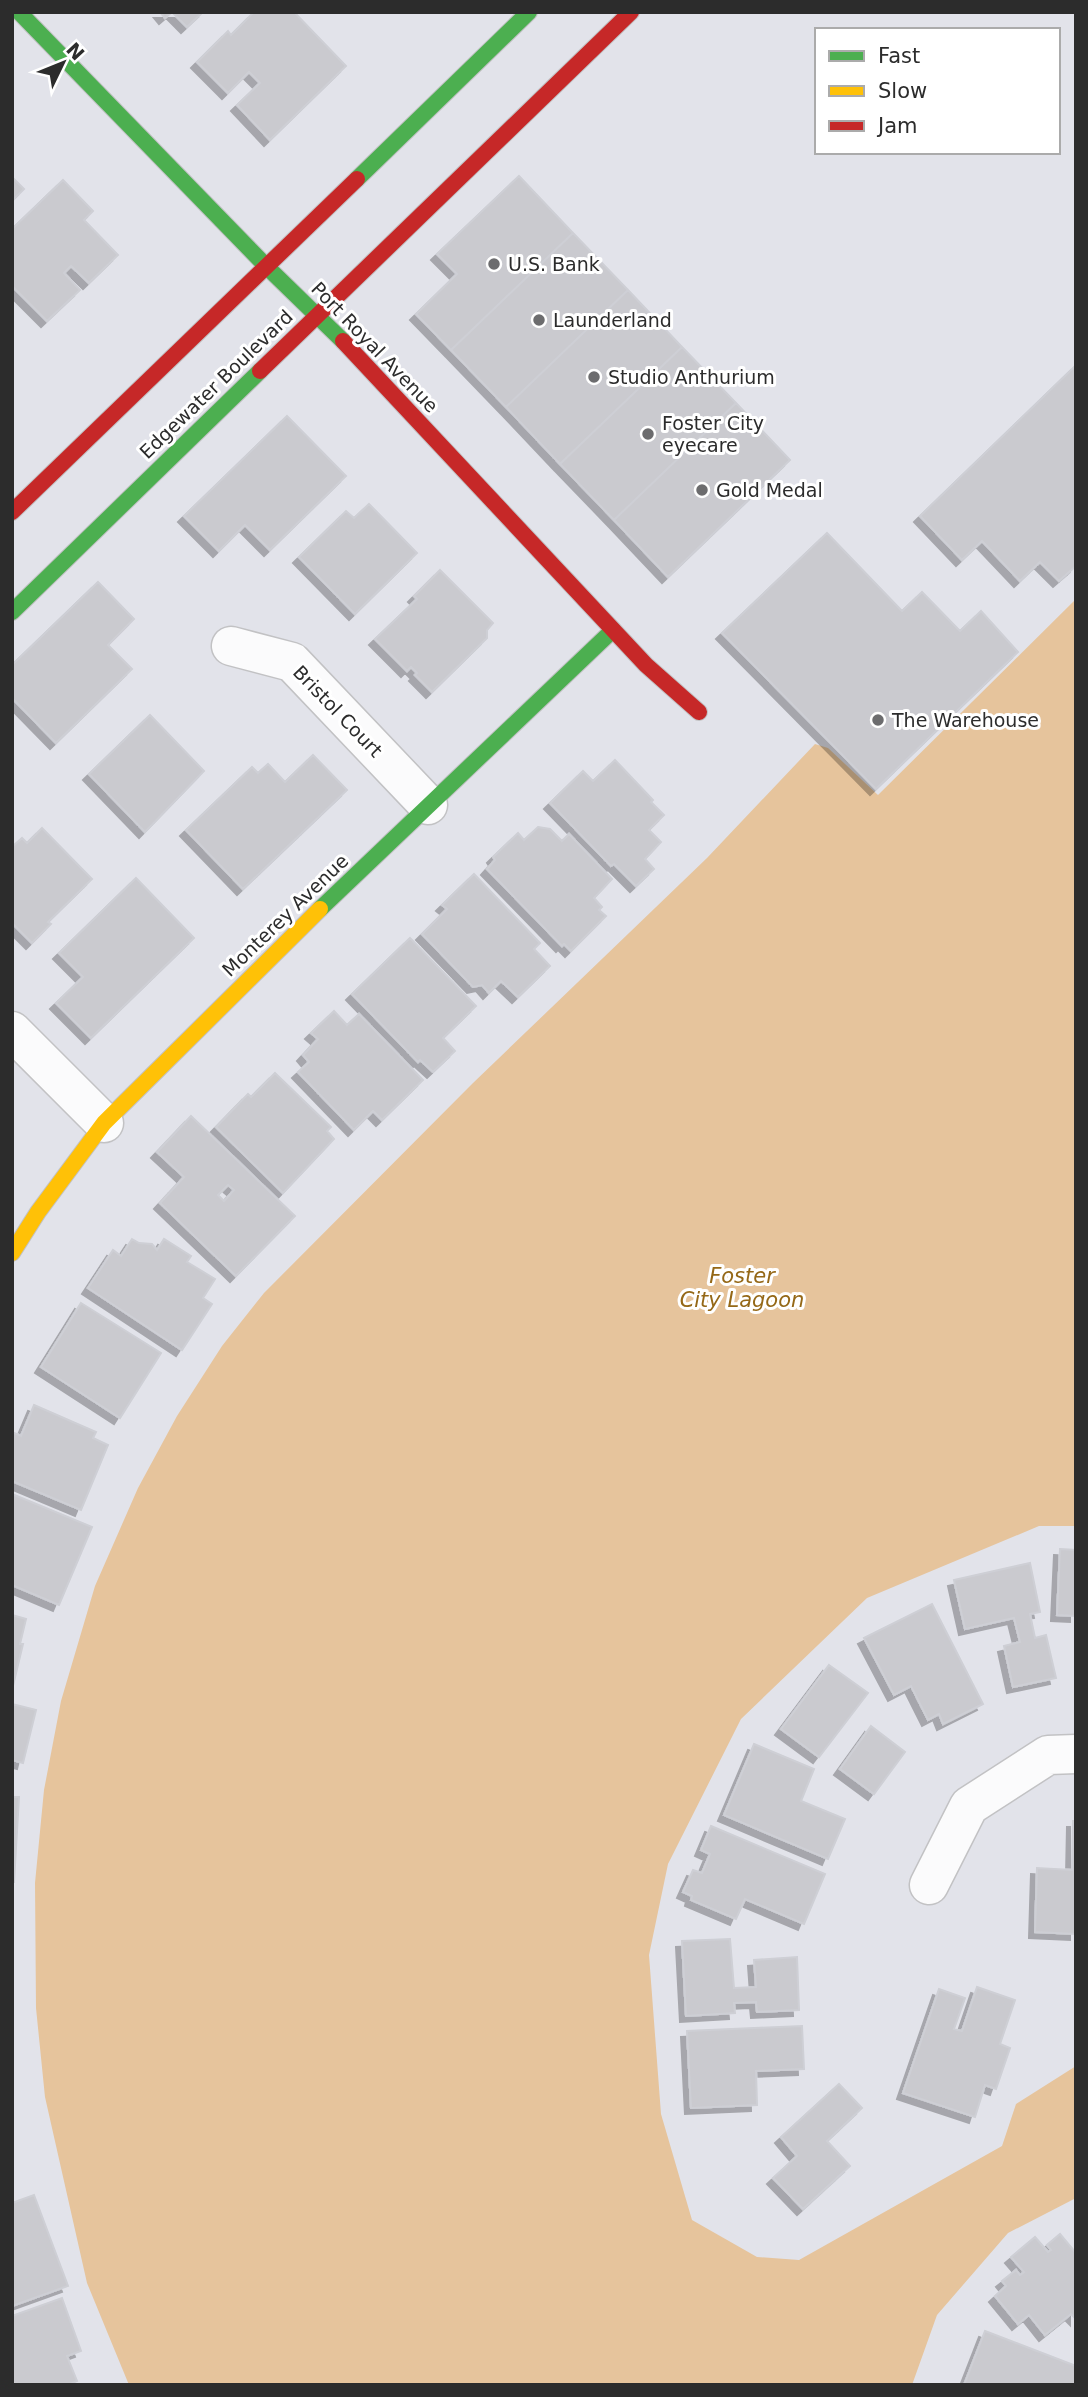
<svg xmlns="http://www.w3.org/2000/svg" width="1088" height="2397" font-family="'DejaVu Sans',sans-serif">
	<style>
		.water { fill: #e6c49c }
		.building { fill: #cacacf; stroke: #cecfd5; stroke-width: 2; fill-rule: evenodd; filter: url(#shadow) }
		.lines { fill: none; stroke-linecap: round; stroke-linejoin: round }
		.street-casing { stroke: #c2c2c4; stroke-width: 41 }
		.fast-casing { stroke: #c2c2c4; stroke-width: 18 }
		.slow-casing { stroke: #c2c2c4; stroke-width: 18 }
		.jam-casing { stroke: #c2c2c4; stroke-width: 18 }
		.street { stroke: #fbfbfc; stroke-width: 38 }
		.fast { stroke: #4caf50; stroke-width: 16 }
		.slow { stroke: #ffc107; stroke-width: 16 }
		.jam { stroke: #c62828; stroke-width: 16 }
		.poi-dot { fill: #6c6c6e; stroke: #fff; stroke-width: 2.5 }
		.labels { text-anchor: middle; dominant-baseline: central; stroke-width: 6; stroke-linejoin: round; paint-order: stroke }
		.poi-label { font-size: 19px; fill: #2c2c2c; stroke: #fff; text-anchor: start }
		.street-label { font-size: 19px; fill: #2c2c2c; stroke: #fff }
		.water-label { font-size: 21px; font-style: italic; fill: #956817; stroke: #fff }
	</style>
	<defs>
		<filter id="shadow"><feDropShadow dx="-6" dy="6" stdDeviation="0" flood-color="#0004"/></filter>
	</defs>
	<rect width="100%" height="100%" fill="#e2e3ea"/>
	<path class="water" d="M1076,599v927h-37l-172,72 -126,121 -73,145 -19,91 12,159 31,106 65,37 42,3 203,-114 14,-42 60,-38v132l-68,35 -71,82 -25,70h-783l-42,-102 -42,-186 -9,-89 -1,-125 9,-93 17,-89 34,-115 43,-98 39,-72 45,-70 42,-53 209,-210 234,-225 108,-114 13,4 50,47z"/>
	<path class="building" d="M160,12h43l-16,15 -15,-15 -7,6z
		M254,12h40l52,54 -76,74 -33,-35 23,-22 -11,-11 -21,21 -31,-31 31,-31 3,4z
		M519,176l54,57 -122,117 -35,-36 41,-40 -20,-20z
		M12,177l12,12 -12,12z
		M63,180l30,31 -9,9 34,35 -29,28 -18,-17 -7,7 16,17 -33,31 -35,-35v-57z
		M573,233l55,57 -122,117 -55,-57z
		M628,290l54,57 -122,117 -54,-57z
		M682,347l54,56 -122,117 -54,-56z
		M1076,365v201l-17,15 -19,-19 -20,19 -38,-40 -20,19 -42,-44z
		M736,403l54,57 -122,117 -54,-57z
		M287,416l59,60 -76,74 -25,-25 -26,26 -35,-35z
		M369,504l48,49 -62,61 -56,-57 47,-46 8,7z
		M827,533l75,78 20,-19 38,39 21,-20 37,41 -142,137 -154,-156z
		M440,570l53,53 -6,7v8l-55,54 -17,-17 2,-2 -6,-6 -4,4 -32,-32 42,-40 -3,-3z
		M98,582l36,37 -26,26 24,24 -76,74 -44,-45v-33z
		M150,715l54,56 -59,61 -56,-58z
		M313,755l34,35 -104,99 -57,-59 66,-63 6,6 10,-9 17,18z
		M615,760l38,40 -2,2 13,13 -15,15 12,12 -16,17 9,10 -18,17 -22,-22 -3,2 -61,-63 33,-32 10,10z
		M538,827l12,2 12,12 7,-7 43,45 -18,19 8,9 -3,3 7,6 -35,35 -7,-7 -2,2 -75,-77 8,-9 -2,-3 25,-24 6,7z
		M42,828l50,51 -44,43 3,2 -19,19 -20,-20v-76l10,-9 5,5z
		M474,874l66,69 -6,6 16,17 -32,31 -17,-16 -12,12 -7,-8 -9,2 -51,-53 25,-25 -5,-4z
		M136,878l58,60 -103,100 -35,-35 27,-26 -24,-24z
		M410,938l66,68 -33,32 12,13 -22,21 -13,-12 -2,2 -66,-68z
		M334,1011l13,14 12,-11 64,66 -41,40 -9,-9 -19,19 -56,-58 11,-10 -6,-7 15,-16 -7,-6z
		M275,1073l56,54 -4,4 7,8 -51,54 -67,-66 32,-33 3,3z
		M191,1116l104,100 -59,60 -76,-73 24,-26 -27,-25zM228,1185l6,5 -10,11 -6,-6z
		M132,1239l7,4 13,1 5,6 7,-11 27,17 -4,6 28,17 -12,19 9,6 -30,46 -94,-62 25,-38 8,6z
		M81,1303l80,50 -41,65 -79,-51z
		M34,1405l62,27 -3,6 15,7 -27,65 -69,-29v-49l9,4z
		M12,1494l80,33 -33,78 -47,-20z
		M1060,1549l16,1v66l-19,-1z
		M1030,1563l10,49 -10,2 5,24 11,-3 10,43 -43,9 -9,-41 16,-4 -6,-24 -49,11 -11,-49z
		M932,1604l51,100 -40,20 -4,-10 -11,6 -17,-34 -17,9 -30,-57z
		M12,1615l14,4 -6,25h3l-11,46z
		M829,1665l39,28 -49,64 -38,-28z
		M12,1704l24,6 -13,53 -11,-3z
		M871,1726l34,26 -31,42 -34,-25z
		M754,1744l60,25 -13,32 44,18 -17,40 -104,-44z
		M12,1797h7l-5,85h-2z
		M1073,1821h3v113l-41,-2 2,-64 35,2z
		M711,1826l114,48 -21,50 -59,-25 -9,20 -45,-19 1,-4 -9,-4 10,-22 9,3 8,-19 -9,-4z
		M730,1939l4,49 22,-1 -2,-27 43,-3 2,53 -42,2 -1,-10 -22,1 1,10 -49,3 -4,-75z
		M977,1987l38,13 -15,44 10,4 -14,41 -11,-4 -10,32 -72,-24 36,-104 26,9 -11,31 8,2z
		M802,2026l2,43 -48,2 1,34 -66,3 -4,-77z
		M839,2084l23,24 -35,33 23,25 -47,43 -30,-31 24,-22 -16,-19z
		M34,2195l34,91 -56,20v-103z
		M1060,2234l16,19v66l-5,-5 -26,21 -16,-20 -11,9 -23,-28 11,-10 -4,-5 14,-11 4,5 4,-3 -13,-15 24,-20 13,15 3,-2 -4,-5z
		M62,2298l19,53 -14,5 10,25 -9,4h-56v-69z
		M985,2331l91,35v19h-112z"/>
	<g class="lines">
		<g class="street-casing">
			<path id="street" d="M231,646l61,16 136,143
				M12,1031l92,92
				M929,1885l40,-79 79,-51 28,-1"/>
		</g>
		<g class="fast-casing">
			<path id="fast" d="M19,12l248,255 76,74
				M357,179l172,-167
				M12,612l248,-241
				M320,909l293,-279"/>
		</g>
		<g class="slow-casing">
			<path id="slow" d="M12,1253l26,-41 66,-89 216,-214"/>
		</g>
		<g class="jam-casing">
			<path id="jam" d="M343,341l303,324 53,47
				M260,371l371,-359
				M12,512l345,-333"/>
		</g>
		<use href="#street" class="street"/>
		<use href="#fast" class="fast"/>
		<use href="#slow" class="slow"/>
		<use href="#jam" class="jam"/>
	</g>
	<g class="poi-dot">
		<circle cx="494" cy="264" r="7"/>
		<circle cx="539" cy="320" r="7"/>
		<circle cx="594" cy="377" r="7"/>
		<circle cx="648" cy="434" r="7"/>
		<circle cx="702" cy="490" r="7"/>
		<circle cx="878" cy="720" r="7"/>
	</g>
	<g class="labels">
		<g class="poi-label">
			<text x="508" y="264">U.S. Bank</text>
			<text x="553" y="320">Launderland</text>
			<text x="608" y="377">Studio Anthurium</text>
			<text x="662" y="423">Foster City<tspan x="662" dy="22">eyecare</tspan></text>
			<text x="716" y="490">Gold Medal</text>
			<text x="892" y="720">The Warehouse</text>
		</g>
		<g class="street-label">
			<text transform="translate(375 347) rotate(46)">Port Royal Avenue</text>
			<text transform="translate(216 384) rotate(-44)">Edgewater Boulevard</text>
			<text transform="translate(338 711) rotate(46)">Bristol Court</text>
			<text transform="translate(285 915) rotate(-44)">Monterey Avenue</text>
		</g>
		<g class="water-label">
			<text x="742" y="1276">Foster<tspan x="742" dy="24">City Lagoon</tspan></text>
		</g>
	</g>
	<rect width="1088" height="2397" fill="none" stroke="#2c2c2c" stroke-width="28"/>
	<rect x="815" y="28" width="245" height="126" fill="#ffffff" stroke="#ababab" stroke-width="2"/>
	<rect x="829" y="51" width="35" height="10" fill="#4caf50" stroke="#ababab" stroke-width="2"/>
	<text x="878" y="63" font-size="21" fill="#2c2c2c">Fast</text>
	<rect x="829" y="86" width="35" height="10" fill="#ffc107" stroke="#ababab" stroke-width="2"/>
	<text x="878" y="98" font-size="21" fill="#2c2c2c">Slow</text>
	<rect x="829" y="121" width="35" height="10" fill="#c62828" stroke="#ababab" stroke-width="2"/>
	<text x="878" y="133" font-size="21" fill="#2c2c2c">Jam</text>
	<g transform="translate(63 63) rotate(47)" stroke="#ffffff" stroke-width="5" paint-order="stroke">
	<path d="M0-5L12 26L0 18L-12 26Z" fill="#2c2c2c"/>
	<text y="-10" font-size="19" font-weight="bold" text-anchor="middle" fill="#2c2c2c">N</text>
	</g>
</svg>
